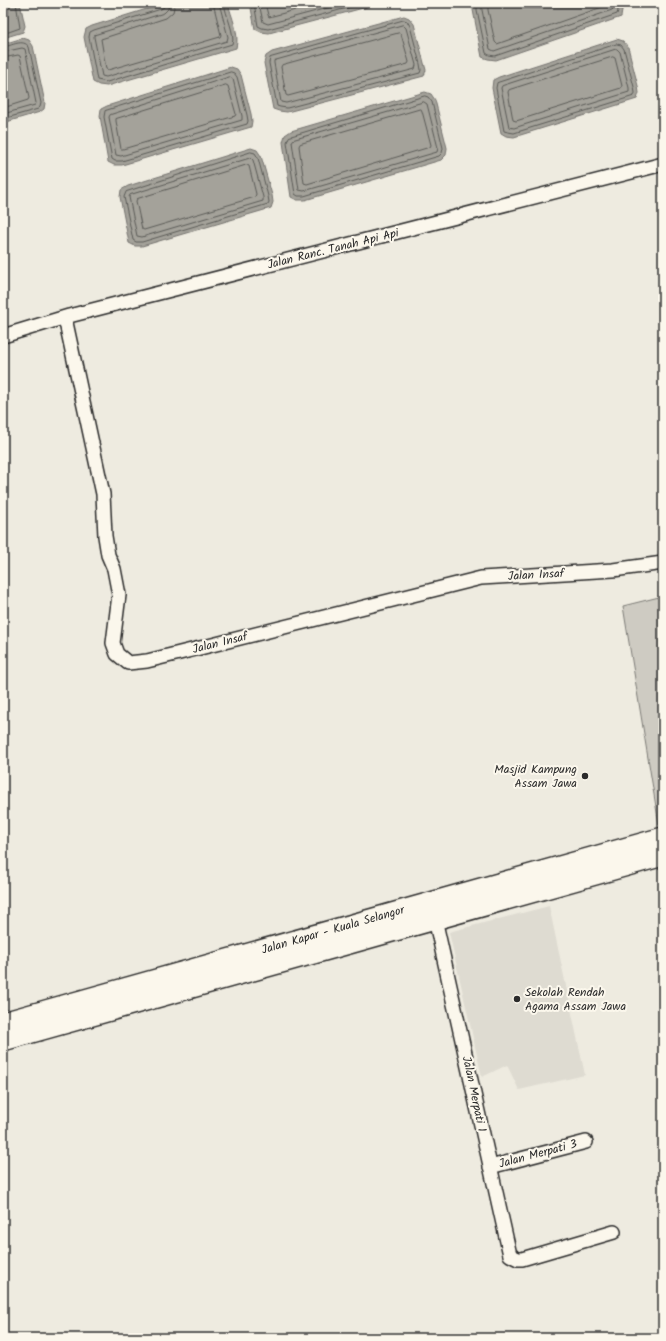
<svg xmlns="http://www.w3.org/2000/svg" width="666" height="1341" font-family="Kalam,sans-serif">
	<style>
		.built { fill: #dedbd1 }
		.green { fill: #cecbc2; stroke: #7c7b76 }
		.water { fill: #a4a29a; stroke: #74726e }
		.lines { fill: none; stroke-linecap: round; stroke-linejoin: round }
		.shore { stroke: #5b5b57; stroke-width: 1 }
		.minor-casing { stroke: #2b2b2b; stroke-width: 16 }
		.highway-casing { stroke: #2b2b2b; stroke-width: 22 }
		.minor { stroke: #fbf7ec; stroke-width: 13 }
		.highway { stroke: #fbf7ec; stroke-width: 19 }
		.poi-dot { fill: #2b2b2b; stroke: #fbf7ec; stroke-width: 1.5 }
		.labels { text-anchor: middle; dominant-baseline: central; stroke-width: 4; stroke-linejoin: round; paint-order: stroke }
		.street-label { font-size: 12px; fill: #2b2b2b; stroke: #fbf7ec }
		.poi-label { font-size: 12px; fill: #2b2b2b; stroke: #fbf7ec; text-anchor: end }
	</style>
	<rect width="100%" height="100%" fill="#eeebe0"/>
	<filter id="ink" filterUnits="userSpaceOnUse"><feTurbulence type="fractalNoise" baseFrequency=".025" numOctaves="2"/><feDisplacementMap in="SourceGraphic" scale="8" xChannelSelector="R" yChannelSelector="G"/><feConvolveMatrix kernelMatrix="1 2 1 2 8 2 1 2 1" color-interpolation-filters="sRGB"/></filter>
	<g filter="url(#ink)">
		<path class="built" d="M549,906l36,169 -66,15 -12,-25 -25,12 -33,-145z"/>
		<path class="green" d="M663,596v227l-4,2 -36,-219z"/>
		<path class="water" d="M3,3h17l5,23 -2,6 -20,6z
			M76,3h27c-10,3 -18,6 -27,0z
			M166,3h62c3,13 12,31 8,45l-129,38 -8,-1 -6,-3 -9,-45 2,-8 6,-3z
			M250,3h132l-113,30 -8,-1 -6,-3z
			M474,3h147l1,8 -1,6 -125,43 -8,-1 -6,-2 -9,-47z
			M404,16l5,2 5,6 10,39 2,7 -2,6 -137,36 -8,-1 -6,-2 -9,-46 2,-7 6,-4z
			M23,38l6,2 4,6 12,57 -1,6 -4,3 -37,11v-79z
			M617,39l6,2 5,6 10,39 1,7 -2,6 -123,38 -8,-1 -5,-3 -9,-45 1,-8 6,-3z
			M231,67l6,2 4,6 10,39 1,7 -1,6 -129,38h-8l-6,-3 -8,-46 1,-7 6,-3z
			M425,92l6,2 4,6 12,48 -1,7 -5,5 -136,40h-8l-6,-3 -8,-55 2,-7 6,-4z
			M251,148l6,2 4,6 11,39 1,7 -2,6 -129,38h-7l-6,-3 -9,-46 1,-7 7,-4z"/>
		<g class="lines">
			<path class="shore" d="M164,3v4l-3,2 -67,21 -4,2 -1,5 8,43 10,2 125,-38c4,-9 -7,-30 -8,-41
				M169,3l-1,6 -4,4 -70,22v2l8,39 4,1 121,-36 1,-4 -9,-34
				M175,3l-2,9 -7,6 -65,21 5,30 2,1 112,-33 1,-2 -8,-32
				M254,3l4,23 4,2 6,1 98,-26
				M259,3l4,19 5,2 78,-21
				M265,3l3,12 1,2 53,-14
				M477,3v7l9,43 3,2 6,1 122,-42 1,-3 -1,-8
				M482,3v7l8,39 4,2 118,-41 1,-1 -1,-6
				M488,3v7l7,32 2,2 108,-38 1,-3
				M404,20l3,1 3,5 10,38 1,6 -1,3 -133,35 -7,-1 -3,-1 -8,-43 1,-5z
				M403,25l3,3 10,37 -1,4 -129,34 -5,-1 -7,-39v-2z
				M399,33l2,1 8,28 -1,2 -120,32 -2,-1 -5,-28 1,-2z
				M3,34l17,-6 -4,-25
				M617,44l4,1 3,4 10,38 1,6 -1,3 -120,37 -6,-1 -4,-1 -8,-43 1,-5z
				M3,47c9,-1 20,-9 26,0l12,56 -1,4 -2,2 -35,10
				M617,49l3,3 9,36v4l-115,36 -5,-1 -8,-39 1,-2z
				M3,52l19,-4 3,1 11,54 -1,2 -32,9
				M613,57l2,1 7,28 -1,2 -105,33 -3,-1 -5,-28 1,-2z
				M3,58l15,-3 2,1 9,42 -1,2 -25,8
				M231,72l3,1 3,4 10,38 1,6 -1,3 -125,37h-7l-3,-2 -8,-42 1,-6z
				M230,77l3,2 9,37v4l-121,36 -5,-1 -7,-38 1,-2z
				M226,85l2,1 8,28 -1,2 -112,33h-2l-5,-28v-2z
				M425,96l3,1 4,5 11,46 -1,5 -3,3 -135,40h-6l-3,-2 -8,-52 2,-5z
				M424,102l3,2 11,44 -1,4 -133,39 -5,-1 -7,-48 1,-2z
				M421,109l1,2 9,34 -1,2 -123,37 -3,-1 -5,-37 1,-2z
				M251,152l4,1 3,5 10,38 1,6 -1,2 -126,38h-6l-3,-2 -9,-43 2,-5z
				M251,158l2,2 10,37v4l-121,36 -5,-1 -8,-39 1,-2z
				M247,165l2,1 7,28 -1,3 -111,33 -2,-1 -6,-28 1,-2z"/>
			<g class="minor-casing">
				<path id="minor" d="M65,318l38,176 2,42 3,19 6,14 5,26 -6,48 4,11 11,9 19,-2 57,-14 277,-69 132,-8 50,-7
					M3,336l66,-20 594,-152
					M435,919l75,336 8,4h4l92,-27
					M490,1167l96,-25"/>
			</g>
			<g class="highway-casing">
				<path id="highway" d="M3,1022l660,-185
					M3,1041l660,-185"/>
			</g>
			<use href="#minor" class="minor"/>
			<use href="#highway" class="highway"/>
		</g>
	</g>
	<g class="poi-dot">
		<circle cx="585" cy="776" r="4"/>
		<circle cx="517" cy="999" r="4"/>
	</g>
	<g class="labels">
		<g class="street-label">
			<text transform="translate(333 249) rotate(-14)">Jalan Ranc. Tanah Api Api</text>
			<text transform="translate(536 575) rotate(-3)">Jalan Insaf</text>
			<text transform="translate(220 643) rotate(-14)">Jalan Insaf</text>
			<text transform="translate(333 930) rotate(-16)">Jalan Kapar - Kuala Selangor</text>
			<text transform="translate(474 1094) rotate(78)">Jalan Merpati 1</text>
			<text transform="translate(538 1154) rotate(-15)">Jalan Merpati 3</text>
		</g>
		<g class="poi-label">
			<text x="577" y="769">Masjid Kampung<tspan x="577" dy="14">Assam Jawa</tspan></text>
			<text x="525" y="992" text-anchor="start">Sekolah Rendah<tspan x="525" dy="14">Agama Assam Jawa</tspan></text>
		</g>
	</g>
	<rect width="666" height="1341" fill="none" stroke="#fbf7ec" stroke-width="16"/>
	<rect x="8" y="8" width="650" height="1325" fill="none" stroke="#2b2b2b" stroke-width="1.5" filter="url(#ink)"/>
</svg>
